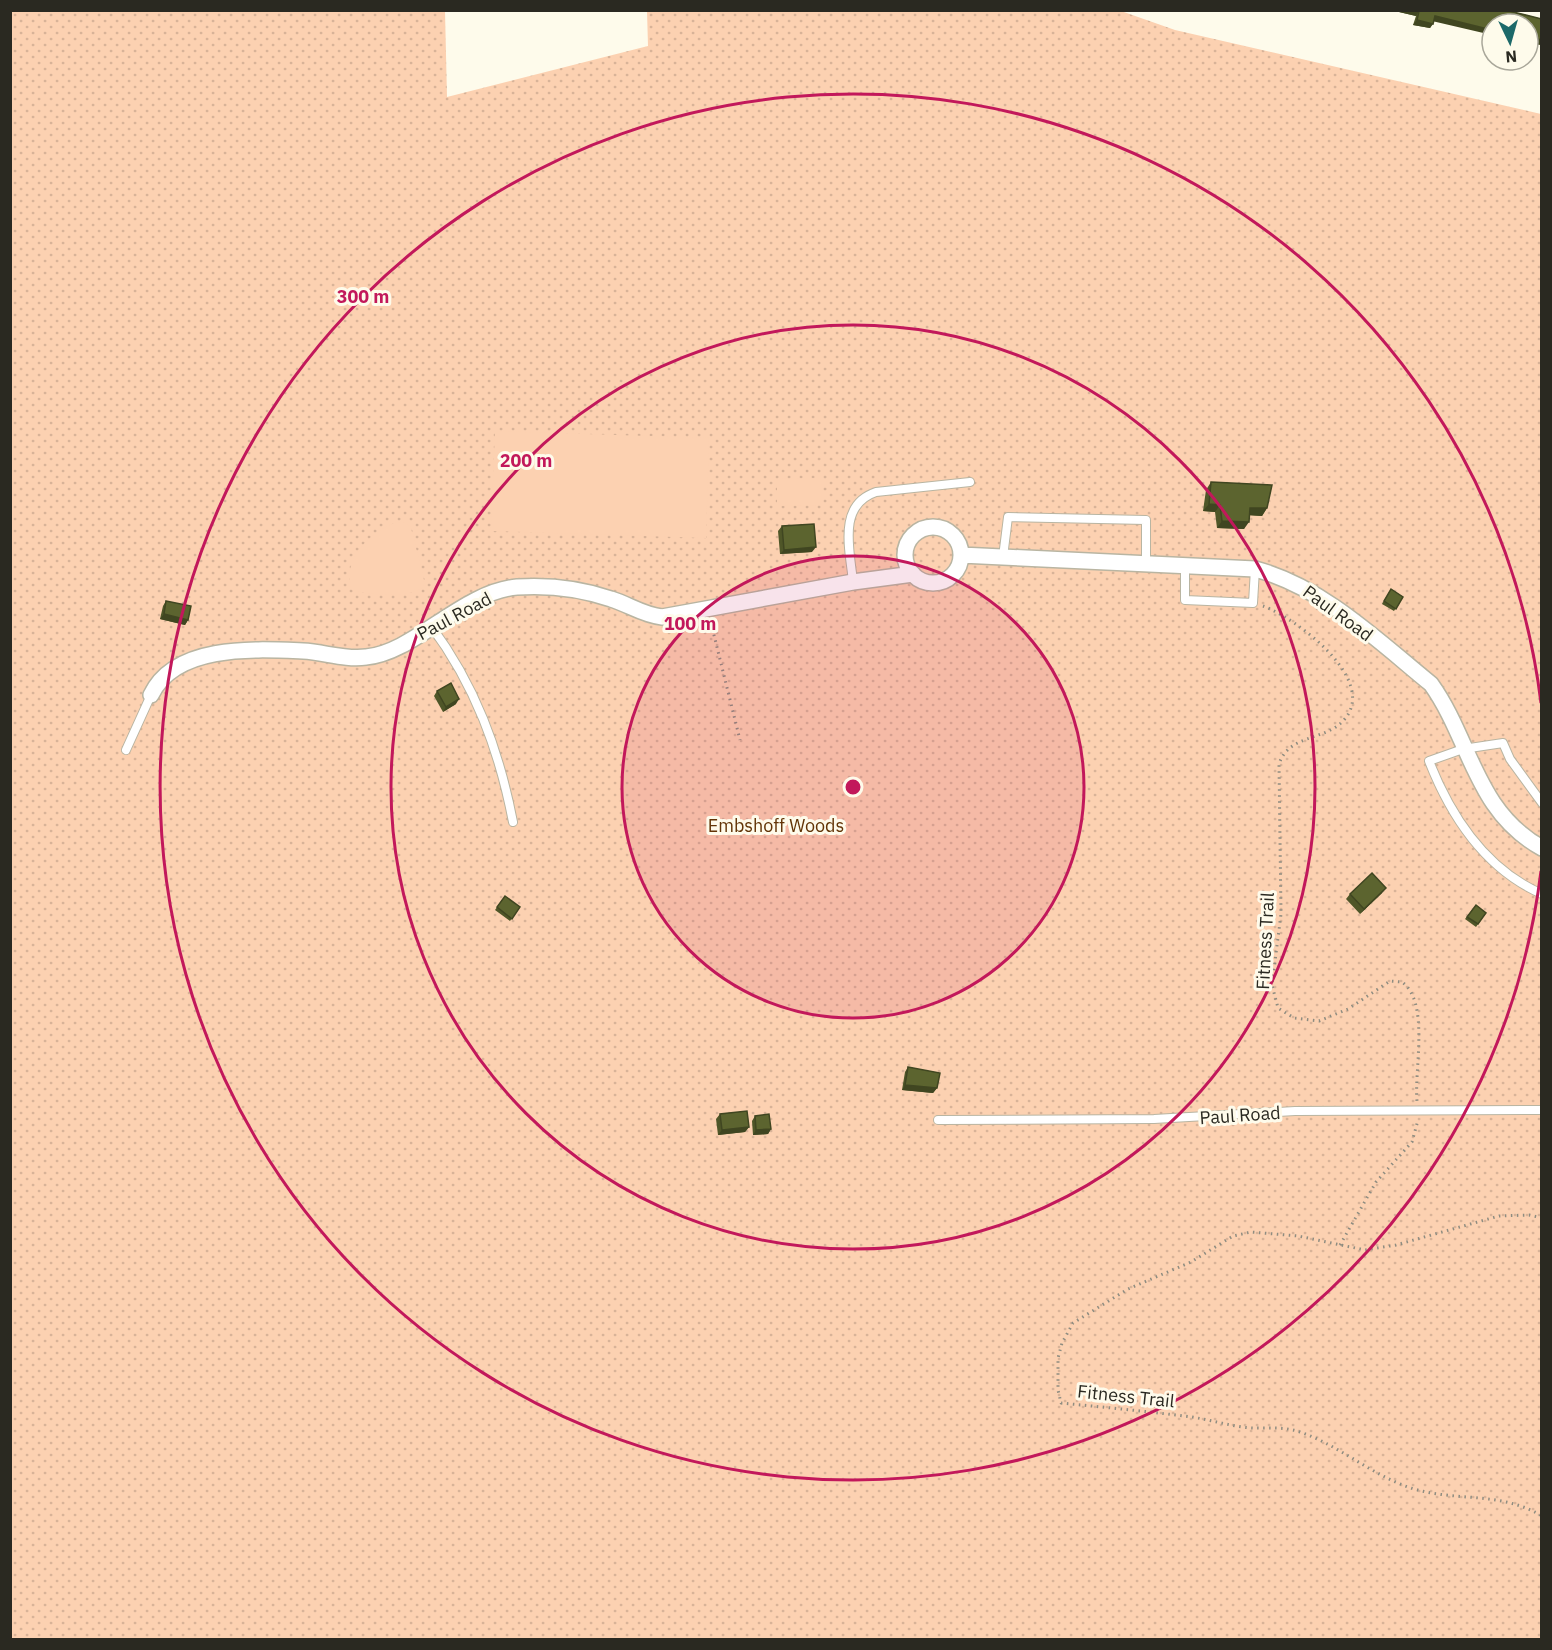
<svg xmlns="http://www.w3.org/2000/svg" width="1552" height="1650" font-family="'IBM Plex Sans',sans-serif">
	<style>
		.park { fill: url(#park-dots) }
		.pitch { fill: #fcd1b1 }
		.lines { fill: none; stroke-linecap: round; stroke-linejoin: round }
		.service-casing { stroke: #b9b5a2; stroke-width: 10 }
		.minor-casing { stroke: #b9b5a2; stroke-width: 18 }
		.path { stroke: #8e8c80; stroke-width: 3; stroke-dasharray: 1.5 4.5; stroke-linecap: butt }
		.service { stroke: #fff; stroke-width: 8 }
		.minor { stroke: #fff; stroke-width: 15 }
		.wall { fill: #4f5628 }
		.shaded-wall { fill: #404621 }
		.building { fill: #5c642f; stroke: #404621; stroke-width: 1.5 }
		.ring { fill: none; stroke: #c2185b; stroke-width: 3 }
		.labels { text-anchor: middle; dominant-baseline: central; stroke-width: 6; stroke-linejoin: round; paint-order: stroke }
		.street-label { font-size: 18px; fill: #2a2921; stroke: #fefbeb }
		.park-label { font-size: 18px; fill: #623406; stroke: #fefbeb }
		.centre { fill: #c2185b; stroke: #fefbeb; stroke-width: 3 }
		.ring-label { font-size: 18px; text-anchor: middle; font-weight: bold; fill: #c2185b; stroke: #fefbeb; stroke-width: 6; stroke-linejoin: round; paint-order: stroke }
	</style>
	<defs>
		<pattern id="park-dots" width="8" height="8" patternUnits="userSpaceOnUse" patternTransform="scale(1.5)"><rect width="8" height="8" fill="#fcd1b1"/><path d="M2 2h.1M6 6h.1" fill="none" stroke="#d8b398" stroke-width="1.8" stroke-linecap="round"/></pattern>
	</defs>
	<rect width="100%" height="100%" fill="#fefbeb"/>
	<path class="park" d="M11,11h434l2,86 201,-51 -1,-35h474l54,19 366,84v1525l-1530,1z"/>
	<path class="pitch" d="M495,431l214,7 -3,100 -215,-7z
		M821,478v27l-44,1v-27z
		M396,522l11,1 4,5 13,52 -1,7c-15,12 -52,8 -71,3 -11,-31 18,-57 44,-68z"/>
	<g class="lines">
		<g class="service-casing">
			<path id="service" d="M1003,557l5,-40 138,3v42
				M1185,564v36l68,3 2,-34
				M853,582c-3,-32 -16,-77 23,-90l94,-10
				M431,626c44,59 68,124 82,196
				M126,750l25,-55
				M1542,803l-32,-44 -7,-16 -40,6 -34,12c22,56 56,108 113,133
				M938,1120l216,-1 141,-8 247,-1"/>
		</g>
		<g class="minor-casing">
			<path id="minor" d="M905 555a28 28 0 1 1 56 0a28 28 0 1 1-56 0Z
				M961,555l294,14c68,18 122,71 176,115 40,56 44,127 111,164
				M151,695c24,-51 104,-46 152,-44 21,1 42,9 63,6 48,-4 96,-65 151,-70 31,-2 65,2 94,12 19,6 32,16 51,18l191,-35 60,-8"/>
		</g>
		<path class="path" d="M1263,606c33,12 118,75 80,115 -19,20 -54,13 -64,43l2,150 -9,71 6,23 16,10 25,3 29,-12 42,-28 12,1c28,20 12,88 15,119
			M711,623l29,117
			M1542,1218l-13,-3 -30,1 -103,29 -31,5 -67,-14 -47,-4 -18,4 -42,26 -63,27 -55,34 -11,20 -4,15v32l3,13c41,4 82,8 123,13 19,2 38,8 58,11 20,3 38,-2 58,5 41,14 72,44 114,57 45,13 86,2 128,27
			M1340,1245l36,-63 36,-40 6,-22"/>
		<use href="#service" class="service"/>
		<use href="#minor" class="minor"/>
	</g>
	<path class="wall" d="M1400,10h105l37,9v26l-6,-1 -5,13 -3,-33 -94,-3 -4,7 -17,-3 3,-9 -17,-4z
		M1211,482l56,26 -5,8 -13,-1 -5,14 -27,-1 -2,-16 -12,-1 3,-21z
		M782,526l30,26 -32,2 -2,-23z
		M1391,589l12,8 -9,14 -12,-7z
		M166,601l22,19 -3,5 -25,-6 3,-13z
		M437,691l19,13 -13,8 -9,-16z
		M1382,893l-22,21 -14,-15 4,-5z
		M505,896l15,11 -10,14 -15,-11z
		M1476,905l10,8 -10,14 -11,-8z
		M908,1067l29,21 -4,5 -31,-3 3,-18z
		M720,1114l29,13 -4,5 -27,3 -2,-16z
		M755,1116l16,13 -3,5 -15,1 -1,-14z"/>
	<path class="shaded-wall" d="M1400,10h15l4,1 -3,5 -17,-4z
		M1435,16l57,14v5l-60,-14z
		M1417,20l16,4 -3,4 -17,-3z
		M1537,39l5,1v5l-8,-1z
		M1528,50l6,2 -3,5 -3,-1z
		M1209,504l11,1 -5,7 -12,-1z
		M1250,508h17l-5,8 -17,-1z
		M1222,521l27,1 -5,7 -27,-1z
		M816,547l-4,5 -32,2 4,-4z
		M164,614l24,6 -3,5 -25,-6z
		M459,699l-3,5 -13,8 3,-5z
		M1386,888l-4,5 -22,21 4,-5z
		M905,1085l32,3 -4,5 -31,-3z
		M749,1127l-4,5 -27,3 4,-5z
		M771,1129l-3,5 -15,1 3,-5z"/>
	<path class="building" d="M1415,10h90l37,9v21l-5,-1 -3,13 -6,-2v-26h-36v6l-57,-14 -2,8 -16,-4 2,-9z
		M1211,482l61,3 -5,23h-17l-1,14 -27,-1 -2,-16 -11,-1z
		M814,524l2,23 -32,3 -2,-24z
		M1391,589l12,8 -7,12 -12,-8z
		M166,601l25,5 -3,14 -24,-6z
		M451,683l8,16 -13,8 -9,-16z
		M1372,873l14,15 -22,21 -14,-15z
		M505,896l15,11 -8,12 -15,-12z
		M1476,905l10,8 -8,11 -11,-7z
		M908,1067l32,6 -3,15 -32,-3z
		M747,1111l2,16 -27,3 -2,-16z
		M769,1114l2,15 -15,1 -1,-14z"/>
	<circle cx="853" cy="787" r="231" fill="#c2185b" fill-opacity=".12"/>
	<g class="ring">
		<circle cx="853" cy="787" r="231"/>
		<circle cx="853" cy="787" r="462"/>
		<path d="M1541 871A693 693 0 1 1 1541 703"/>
	</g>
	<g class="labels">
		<g class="street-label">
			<text transform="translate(1338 613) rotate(36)">Paul Road</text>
			<text transform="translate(454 616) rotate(-28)">Paul Road</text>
			<text transform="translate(1265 941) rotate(-87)">Fitness Trail</text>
			<text transform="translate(1240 1115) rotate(-4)">Paul Road</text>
			<text transform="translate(1126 1396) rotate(6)">Fitness Trail</text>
		</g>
		<g class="park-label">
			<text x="776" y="825">Embshoff Woods</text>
		</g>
	</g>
	<circle cx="853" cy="787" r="9" class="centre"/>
	<g class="ring-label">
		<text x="363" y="303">300 m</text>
		<text x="526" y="467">200 m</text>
		<text x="690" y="630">100 m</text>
	</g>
	<rect width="1552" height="1650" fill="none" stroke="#2a2921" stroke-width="24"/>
	<g transform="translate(1510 42) rotate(175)"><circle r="28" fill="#fefbeb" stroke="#a9a79a" stroke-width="1.5"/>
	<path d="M0-4.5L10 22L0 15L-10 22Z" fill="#1c6969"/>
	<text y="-9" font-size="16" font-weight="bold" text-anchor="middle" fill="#2a2921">N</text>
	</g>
</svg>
